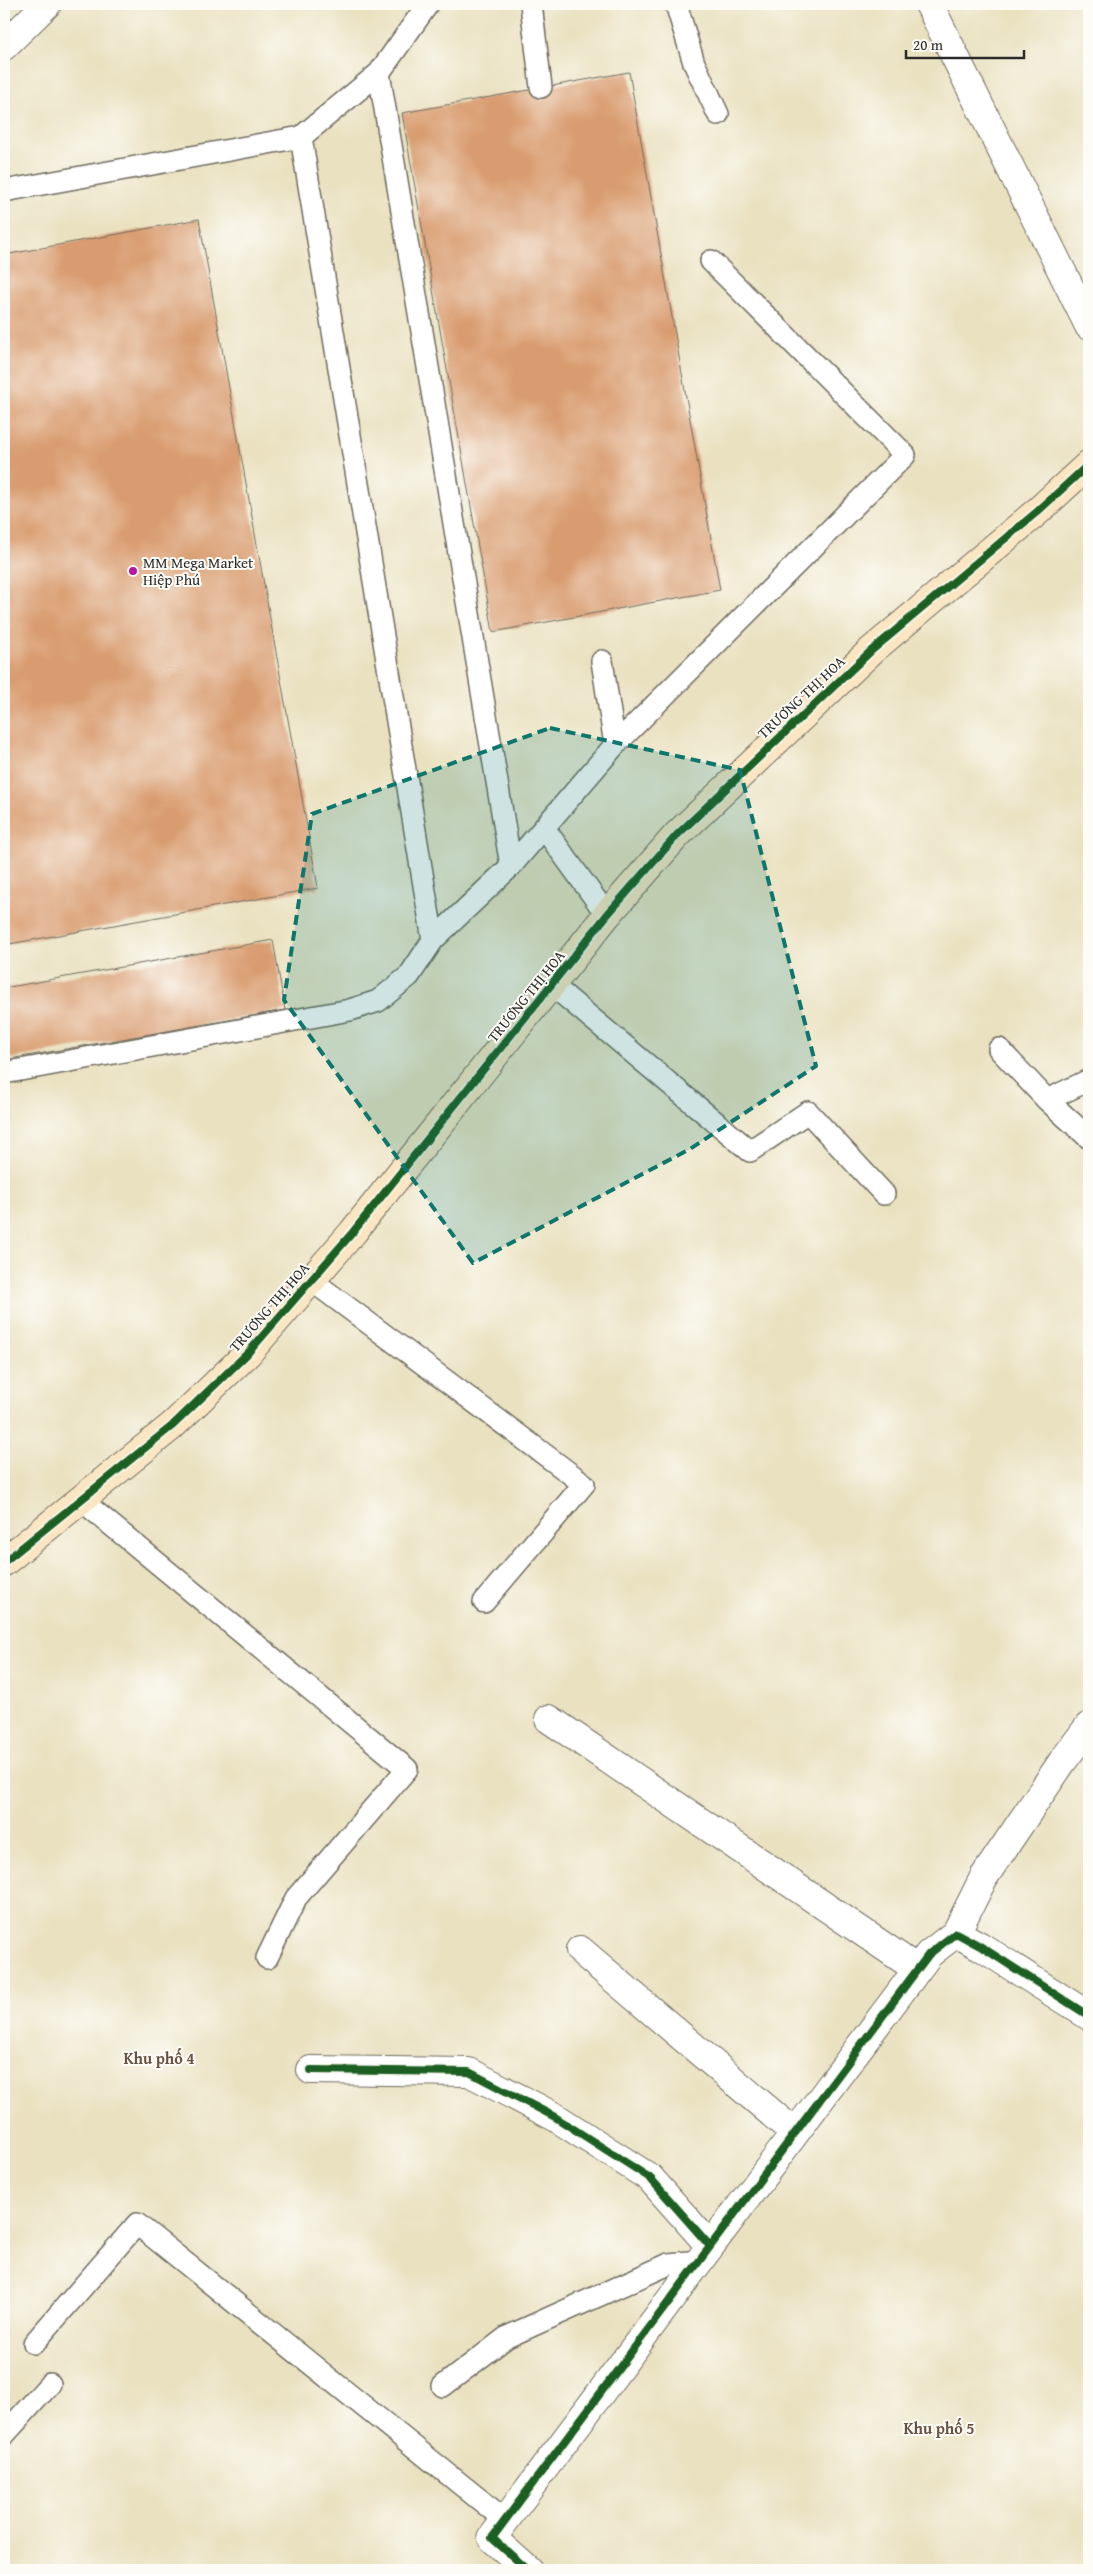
<svg xmlns="http://www.w3.org/2000/svg" width="1093" height="2574" font-family="'Gentium Book Plus',serif">
	<style>
		.building { fill: #d99c70 }
		.lines { fill: none; stroke-linecap: round; stroke-linejoin: round }
		.lane-casing { stroke: #6e6b5f; stroke-width: 24 }
		.street-casing { stroke: #6e6b5f; stroke-width: 30 }
		.secondary-casing { stroke: #6e6b5f; stroke-width: 30 }
		.lane { stroke: #fff; stroke-width: 21 }
		.street { stroke: #fff; stroke-width: 28 }
		.secondary { stroke: #fbe6c3; stroke-width: 28 }
		.cycleway-casing { stroke: #fdfcf7; stroke-width: 11 }
		.cycleway { stroke: #1b5e20; stroke-width: 8 }
		.marked { fill: #0f766e; fill-opacity: 0.2; stroke: #0f766e; stroke-width: 4; stroke-dasharray: 10 6; stroke-linejoin: round }
		.poi-dot { fill: #b5179e; stroke: #fdfcf7; stroke-width: 2 }
		.labels { text-anchor: middle; dominant-baseline: central; stroke-width: 4; stroke-linejoin: round; paint-order: stroke }
		.poi-label { font-size: 15px; fill: #2b2b2b; stroke: #fdfcf7; text-anchor: start }
		.street-label { font-size: 15px; fill: #2b2b2b; stroke: #fdfcf7 }
		.neighbourhood-label { font-size: 16px; font-weight: bold; fill: #685343; stroke: #fdfcf7 }
	</style>
	<rect width="100%" height="100%" fill="#fdfcf7"/>
	<filter id="ink" filterUnits="userSpaceOnUse"><feTurbulence type="fractalNoise" baseFrequency=".02" numOctaves="2"/><feDisplacementMap in="SourceGraphic" scale="10" xChannelSelector="R" yChannelSelector="G"/><feConvolveMatrix kernelMatrix="1 2 1 2 8 2 1 2 1" color-interpolation-filters="sRGB"/></filter>
	<filter id="wash" filterUnits="userSpaceOnUse"><feTurbulence type="fractalNoise" baseFrequency=".0096" numOctaves="4" result="noise"/><feDisplacementMap in="SourceGraphic" scale="20" xChannelSelector="R" yChannelSelector="G"/><feGaussianBlur stdDeviation="1.12" result="paint"/><feColorMatrix in="noise" values="0 0 0 0 0 0 0 0 0 0 0 0 0 0 0 0 0 1.4 0 .05"/><feComposite in="paint" operator="in"/></filter>
	<g filter="url(#wash)">
		<rect width="100%" height="100%" fill="#eae1c0"/>
		<g id="blocks">
			<path class="building" d="M629,72l91,518 -227,42 -91,-519z
				M199,219l119,669 -314,57v-690z
				M273,940l12,70 -281,50v-72z"/>
		</g>
	</g>
	<g filter="url(#ink)">
		<use href="#blocks" fill-opacity="0" stroke="#6e6b5f" stroke-width="1"/>
		<g class="lines">
			<g class="lane-casing">
				<path id="lane" d="M531,4l10,83
					M676,4l18,59 24,51
					M379,73l132,793
					M301,137l132,803
					M4,191l297,-54 78,-64 49,-69
					M602,661l13,84
					M544,828l63,87
					M552,985l198,166 58,-39 76,82
					M999,1049l48,51 42,38
					M4,1073l346,-63 28,-9 31,-25 24,-36 78,-74 104,-121 290,-290 -194,-194
					M1047,1100l42,-20
					M311,1280l273,204 -100,118
					M81,1500l326,269 -111,129 -29,60
					M34,2343l103,-119 368,296
					M443,2386l64,-49 162,-73 30,-3
					M4,2435l46,-51"/>
			</g>
			<g class="street-casing">
				<path id="street" d="M929,4l160,322
					M4,46l43,-42
					M549,1719l368,250
					M956,1933l28,-56 78,-115 27,-36
					M580,1950l215,183
					M311,2070l158,2 86,45 95,61 60,68
					M528,2570l-36,-32 437,-584 27,-21 24,13 109,70"/>
			</g>
			<g class="secondary-casing">
				<path id="secondary" d="M4,1562l168,-136 75,-72 106,-122 254,-317 70,-80 194,-184 167,-140 51,-47"/>
			</g>
			<use href="#lane" class="lane"/>
			<use href="#street" class="street"/>
			<use href="#secondary" class="secondary"/>
			<g class="cycleway-casing">
				<path id="cycleway" d="M4,1562l168,-136 75,-72 106,-122 254,-317 70,-80 194,-184 167,-140 51,-47
					M311,2070l158,2 86,45 95,61 60,68
					M528,2570l-36,-32 437,-584 27,-21 24,13 109,70"/>
			</g>
			<use href="#cycleway" class="cycleway"/>
		</g>
	</g>
	<path class="marked" d="M550,728l190,42 76,296 -126,83 -217,114 -189,-263 28,-186z"/>
	<circle class="poi-dot" cx="133" cy="571" r="5"/>
	<g class="labels">
		<g class="poi-label">
			<text x="143" y="562">MM Mega Market<tspan x="143" dy="17">Hiệp Phú</tspan></text>
		</g>
		<g class="street-label">
			<text transform="translate(801 697) rotate(-43)">TRƯƠNG THỊ HOA</text>
			<text transform="translate(526 996) rotate(-51)">TRƯƠNG THỊ HOA</text>
			<text transform="translate(269 1307) rotate(-49)">TRƯƠNG THỊ HOA</text>
		</g>
		<g class="neighbourhood-label">
			<text x="159" y="2058">Khu phố 4</text>
			<text x="939" y="2428">Khu phố 5</text>
		</g>
	</g>
	<rect width="1093" height="2574" fill="none" stroke="#fdfcf7" stroke-width="20"/>
	<path d="M906 50v8h118v-8" fill="none" stroke="#2b2b2b" stroke-width="2.5"/>
	<text x="913" y="50" font-size="15" fill="#2b2b2b" stroke="#fdfcf7" stroke-width="4" paint-order="stroke">20 m</text>
</svg>
